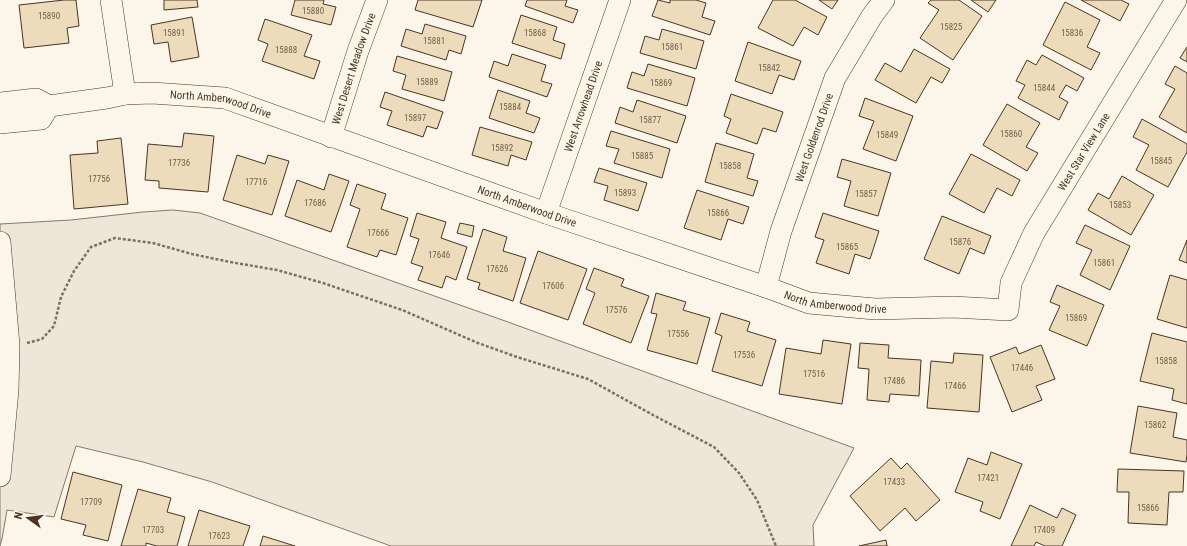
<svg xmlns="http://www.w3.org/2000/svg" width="1187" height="546" font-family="'Roboto Condensed',sans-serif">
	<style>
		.green { fill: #ede6d9; stroke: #887966 }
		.building { fill: #ecdcbc; stroke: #4a3520 }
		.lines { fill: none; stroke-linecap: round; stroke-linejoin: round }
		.minor-casing { stroke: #4a3520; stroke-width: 22 }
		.path { stroke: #7f6f5c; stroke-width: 2.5; stroke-dasharray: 3 2; stroke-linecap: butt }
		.minor { stroke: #fbf6e9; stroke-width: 21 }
		.labels { text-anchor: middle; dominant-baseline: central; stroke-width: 3; stroke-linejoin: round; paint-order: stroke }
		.number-label { font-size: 9px; fill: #725f47 }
		.street-label { font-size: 11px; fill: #4a3520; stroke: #fbf6e9 }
	</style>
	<rect width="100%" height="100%" fill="#fbf6e9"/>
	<path class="green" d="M173,210l27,3 308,109 346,126 -41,77 1,21h-423l-179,-64 -69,-20 -67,-16 -22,71 -47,-7 -5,29 -2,7v-322l71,-4 72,-8z"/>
	<path class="building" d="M64,0h12l3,26 -12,2 2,15 -45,5 -5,-43z
		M164,0h33l1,7 -34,3z
		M295,0h29l-1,4 13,3 -5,18 -40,-10z
		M418,0h64l-9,27 -58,-17z
		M527,0h40l-2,6 13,4 -5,13 -48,-17z
		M658,0l12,3v-3h26l10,3 -4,14 13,4 -5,14 -58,-19z
		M773,0h22l32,17 -9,18 -14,-8 -11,19 -35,-18z
		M819,0h19l-6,9z
		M931,0h28l23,16 -29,44 -33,-22 19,-28 -11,-7z
		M971,0h25l-8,12z
		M1081,0h40l8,4 -9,17z
		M1065,2l35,18 -13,27 13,6 -9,17 -48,-25z
		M521,15l36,12 -4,13 12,4 -4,15 -49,-16z
		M192,17l7,40 -28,5 -3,-20 -14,2 -3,-19z
		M265,19l47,16 -8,21 16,5 -6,18 -52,-18 6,-17 -10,-4z
		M425,24l41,12 -5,18 -12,-4 -3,10 -45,-14 5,-17 16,5z
		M662,29l42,12 -8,28 -56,-16 5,-17 14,4z
		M748,42l53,19 -7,19 -15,-5 -7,19 -37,-13z
		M1187,47v15l-7,-4z
		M914,49l36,20 -8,14 -11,-6 -15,26 -41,-23 10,-17 16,9z
		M512,54l34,11 -5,16 11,3 -5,13 -58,-20 5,-16 14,5z
		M1042,55l42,23 -7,13 -11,-6 -7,12 9,5 -9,18 -41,-22 7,-13 -9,-4 11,-21 9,5z
		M397,56l55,16 -8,29 -42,-12 4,-14 -13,-4z
		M648,64l47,14 -8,28 -60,-18 5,-16 12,4z
		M1175,66l12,7v60l-28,-16 16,-28 -10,-5z
		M498,90l32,11 -4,12 14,5 -6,15 -45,-15z
		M385,92l58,20 -6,17 -10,-3 -4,11 -36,-12 5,-14 -12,-4z
		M731,94l52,18 -7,20 -13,-4 -6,16 -31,-11 5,-14 -7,-3z
		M865,98l48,18 -17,45 -33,-12 11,-28 -15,-5z
		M637,100l49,16 -9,27 -62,-20 5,-16 13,5z
		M1007,104l33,19 -14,24 12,6 -11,18 -44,-26z
		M1142,119l45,25v8l-19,35 -32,-17 13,-25 -16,-8z
		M480,127l52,15 -6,18 -15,-5 -3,11 -36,-11z
		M611,131l59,18 -8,29 -48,-15 5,-14 -13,-3z
		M184,133l30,3 -6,56 -49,-4v-7l-14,-1 3,-36 34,3z
		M121,138l7,66 -54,5 -4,-54 28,-2 -1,-12z
		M716,143l38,11 -7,24 11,3 -5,15 -48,-14z
		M971,154l49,26 -8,16 -15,-8 -13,25 -35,-19z
		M237,155l28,9 3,-9 21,6 -17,54 -49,-15z
		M842,159l49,14 -13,43 -34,-10 7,-25 -14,-4z
		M599,168l48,15 -9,28 -34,-11 4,-14 -14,-4z
		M329,174l20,7 -18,51 -46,-16 12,-36 27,10z
		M1122,176l32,19 -23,40 -43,-25 10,-17 11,6z
		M357,184l29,10 -5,15 27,9 -12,37 -16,-5 -3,7 -30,-10 13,-38 -10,-4z
		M697,190l52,17 -6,17 -15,-5 -7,21 -37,-12z
		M417,213l29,9 -5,16 26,9 -11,33 -10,-4 -4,12 -24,-8 5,-13 -12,-4 8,-24 -9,-3z
		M823,213l56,18 -9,28 -15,-5 -6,20 -33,-11 8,-23 -9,-3z
		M942,216l49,20 -7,18 -14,-6 -11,26 -35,-15z
		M460,223l14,3 -2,11 -15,-4z
		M1085,225l45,21 -20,44 -30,-15 12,-25 -16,-7z
		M483,229l24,8 -4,14 23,7 -13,43 -35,-12 2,-6 -13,-4z
		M1187,240v23l-8,-3z
		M538,251l49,18 -19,51 -48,-17z
		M594,268l30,11 -3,7 28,10 -18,47 -48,-19 12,-31 -9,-4z
		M1170,275l17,5v48l-30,-9z
		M1057,285l47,20 -17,41 -38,-16 11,-24 -10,-4z
		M656,293l30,9 -3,8 27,8 -13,46 -50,-14 10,-36 -6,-1z
		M721,313l29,9 -3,9 29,9 -14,46 -50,-15 10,-35 -7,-3z
		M1152,333l35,9v62l-15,-4 2,-11 -34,-8z
		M823,340l28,4 -9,60 -63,-10 7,-46 35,6z
		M860,343l29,2 -1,13 33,2 -2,36 -29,-2 -1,8 -22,-2 2,-31 -11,-1z
		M1041,345l14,34 -19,7 6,14 -30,12 -22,-55 26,-10 3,7z
		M954,353l29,2 -4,57 -52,-4 4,-47 22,2z
		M1138,406l39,7 -4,24 14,3v15l-1,7 -56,-9z
		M991,452l31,12 -22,55 -20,-8 3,-9 -28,-10 13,-34 19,7z
		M891,458l10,11 6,-6 33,37 -24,21 -11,-13 -25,23 -30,-35z
		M1118,469l66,2 -1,21h-14l-2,33 -39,-2 1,-31h-12z
		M73,472l49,13 -14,56 -25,-6 3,-10 -25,-6z
		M138,489l33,9 -4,14 18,5 -8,29h-20l-11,-3v3h-25z
		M1030,505l27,13 5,-10 14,7 -14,31h-17l-9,-4 -2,4h-23z
		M199,510l51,16 -7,20h-55z
		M263,536l32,10h-35z
		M886,540l1,6h-28z"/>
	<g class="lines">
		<g class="minor-casing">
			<g id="minor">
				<path d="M111,0l14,94"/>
				<path id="s1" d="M0,103l36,-4 13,7 58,-8 18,-4 27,-1 73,5 321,115 220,74 43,16 66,6 78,-2 55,3 3,-27 23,-50 142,-233"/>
				<path d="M0,123l41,-4 8,-13"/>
				<path id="s2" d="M331,137l27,-86 19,-51"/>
				<path id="s3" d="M546,213l74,-213"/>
				<path d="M0,242l9,103 -1,45 -8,86"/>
				<path id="s4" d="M766,287l15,-56 54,-153 37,-62 12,-16"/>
			</g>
		</g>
		<path class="path" d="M27,343l15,-4 12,-13 7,-29 13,-26 17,-24 24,-9 38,5 39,11 38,8 47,8 46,13 79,27 76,33 39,14 71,22 65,36 61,32 25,26 18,27 19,46"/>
		<use href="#minor" class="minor"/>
	</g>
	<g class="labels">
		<g class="number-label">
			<text x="313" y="11">15880</text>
			<text x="49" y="16">15890</text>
			<text x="951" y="27">15825</text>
			<text x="174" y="33">15891</text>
			<text x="535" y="33">15868</text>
			<text x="1072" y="33">15836</text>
			<text x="434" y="41">15881</text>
			<text x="672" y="47">15861</text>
			<text x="286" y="50">15888</text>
			<text x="769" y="68">15842</text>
			<text x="427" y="82">15889</text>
			<text x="661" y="83">15869</text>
			<text x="1044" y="88">15844</text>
			<text x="510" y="107">15884</text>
			<text x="415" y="118">15897</text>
			<text x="650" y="120">15877</text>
			<text x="1011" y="134">15860</text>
			<text x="887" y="135">15849</text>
			<text x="502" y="148">15892</text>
			<text x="642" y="156">15885</text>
			<text x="1161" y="161">15845</text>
			<text x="179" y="163">17736</text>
			<text x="730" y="166">15858</text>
			<text x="99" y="179">17756</text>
			<text x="256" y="182">17716</text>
			<text x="625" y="193">15893</text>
			<text x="866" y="194">15857</text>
			<text x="315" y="203">17686</text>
			<text x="1120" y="205">15853</text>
			<text x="718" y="213">15866</text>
			<text x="378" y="233">17666</text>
			<text x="960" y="242">15876</text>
			<text x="847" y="247">15865</text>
			<text x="439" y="255">17646</text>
			<text x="1104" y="263">15861</text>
			<text x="497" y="269">17626</text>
			<text x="553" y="286">17606</text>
			<text x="616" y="310">17576</text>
			<text x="1076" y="318">15869</text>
			<text x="678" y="334">17556</text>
			<text x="744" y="355">17536</text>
			<text x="1166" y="361">15858</text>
			<text x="1022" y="368">17446</text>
			<text x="814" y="374">17516</text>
			<text x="894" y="381">17486</text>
			<text x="955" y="386">17466</text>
			<text x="1155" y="425">15862</text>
			<text x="988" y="478">17421</text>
			<text x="894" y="482">17433</text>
			<text x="91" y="502">17709</text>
			<text x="1148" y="508">15866</text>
			<text x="153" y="530">17703</text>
			<text x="1044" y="530">17409</text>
			<text x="219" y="536">17623</text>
		</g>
		<g class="street-label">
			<text stroke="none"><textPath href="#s2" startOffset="72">West Desert Meadow Drive</textPath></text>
			<text stroke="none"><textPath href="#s1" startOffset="225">North Amberwood Drive</textPath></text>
			<text stroke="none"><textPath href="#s3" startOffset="113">West Arrowhead Drive</textPath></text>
			<text stroke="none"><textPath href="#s4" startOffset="157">West Goldenrod Drive</textPath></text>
			<text stroke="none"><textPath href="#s1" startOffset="1224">West Star View Lane</textPath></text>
			<text stroke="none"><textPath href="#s1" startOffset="549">North Amberwood Drive</textPath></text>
			<text stroke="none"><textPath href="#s1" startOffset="873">North Amberwood Drive</textPath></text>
		</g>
	</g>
	<g transform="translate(28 518) rotate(284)" stroke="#fbf6e9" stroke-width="3" paint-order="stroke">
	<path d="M0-3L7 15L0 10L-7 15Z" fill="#4a3520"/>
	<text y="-6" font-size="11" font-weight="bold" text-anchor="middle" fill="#4a3520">N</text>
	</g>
</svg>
